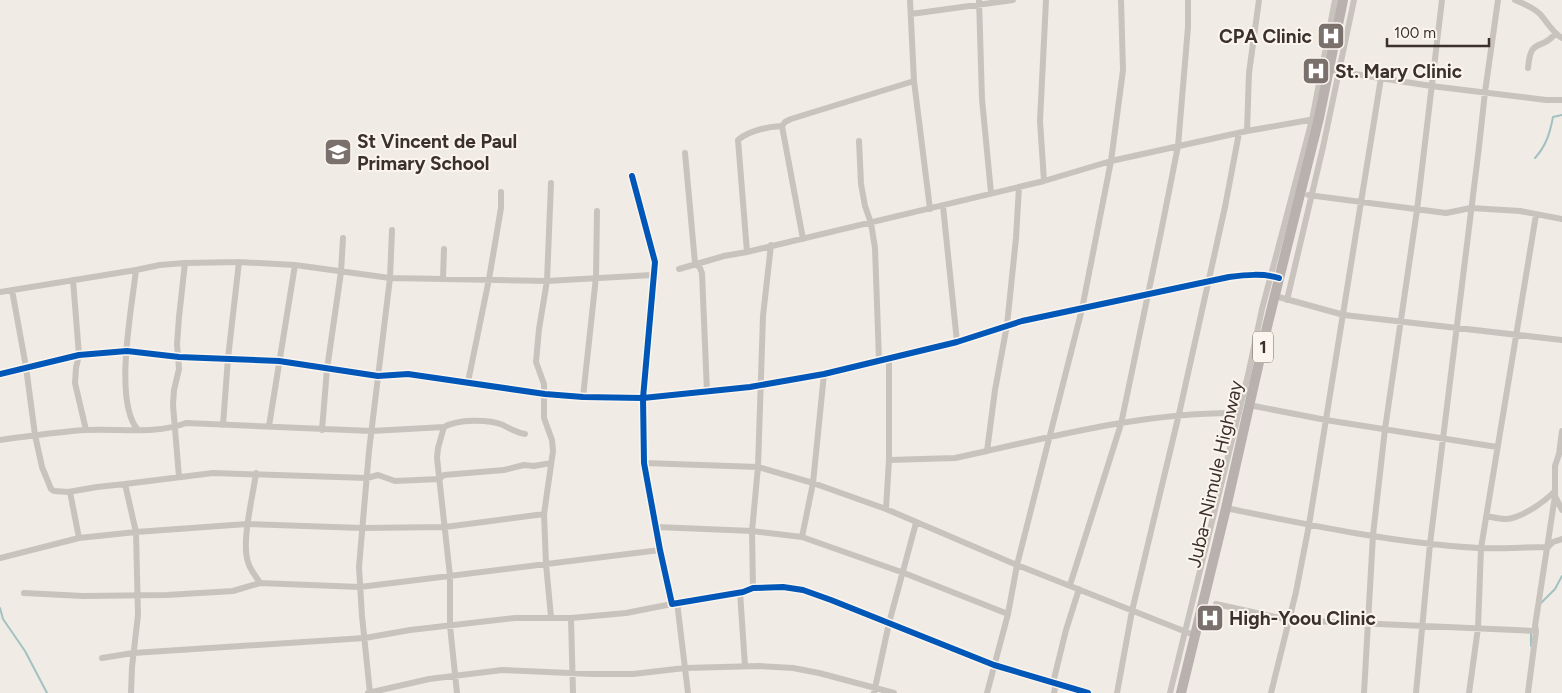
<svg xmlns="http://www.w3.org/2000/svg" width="1562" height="693" font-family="Figtree,sans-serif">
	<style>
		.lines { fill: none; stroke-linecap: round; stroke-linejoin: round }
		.stream { stroke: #a1c2c1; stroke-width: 2 }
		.street { stroke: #c9c3be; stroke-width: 6 }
		.primary { stroke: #b8b1ad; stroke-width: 10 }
		.cycleway-casing { stroke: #fbf5ee; stroke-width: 9 }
		.cycleway { stroke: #0057b8; stroke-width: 6 }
		.labels { text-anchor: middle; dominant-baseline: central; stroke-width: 4; stroke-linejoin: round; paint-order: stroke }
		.shield { fill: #fbf5ee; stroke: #756b66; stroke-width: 1 }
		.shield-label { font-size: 18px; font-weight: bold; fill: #3b302b }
		.poi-label { font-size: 19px; font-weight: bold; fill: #3b302b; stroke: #fbf5ee; text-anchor: start }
		.street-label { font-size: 19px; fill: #3b302b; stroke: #fbf5ee }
	</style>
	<rect width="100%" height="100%" fill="#f0ebe5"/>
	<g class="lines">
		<path class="stream" d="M1535,158c11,-12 15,-25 18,-41l9,-2
			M1541,603l14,-14 7,-13
			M0,608l3,11 22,32 22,42
			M1531,633v13"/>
		<path class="street" d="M910,0l4,81 16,128
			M979,0l3,99 9,94
			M1515,0c9,4 18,7 25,14 8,9 12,18 22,24
			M911,14l102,-14
			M1528,68c3,-32 12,-16 27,-34
			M1329,70l102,16 115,14h16
			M1247,131l2,-58 10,-73
			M859,141l2,43 4,22 6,17 4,25 4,112
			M685,153l10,110 5,5 2,5 5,119
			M632,176l23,86 -12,136 1,65 16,87 12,54 71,-12 10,-4 30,-1 20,3 28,10 163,65 94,28
			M1044,181l-4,-60 6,-121
			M551,183l-4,98 -8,48 -3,33 8,22v34l8,22 1,11 -9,63 2,50 5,53
			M1019,187l-3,51 -9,87 -12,65 -8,61c82,-19 167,-39 252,-38
			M1308,195l138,18 25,-5 49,3 42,8
			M943,206l14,136
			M803,239l-21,-113 3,-4 6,-3 123,-38
			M747,252l-9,-112c12,-10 29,-13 44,-14
			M679,269l45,-13 23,-4 297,-71 67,-20 136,-30 68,-12
			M136,270c-4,37 -23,132 2,160
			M443,278l1,-29
			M73,280l6,75 -3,13 -1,15 11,47
			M12,290l14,77 9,68 7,32 9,22 3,2 14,1 29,-5 28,-3 88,-11 154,5 11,-3 17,6 44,-2 5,-4 60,-5 20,-5 10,1 17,-3
			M0,292l136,-22 24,-5 25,-2 54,-1 56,3 95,13 157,3 105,-6
			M1275,296l69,19 218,25
			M1287,300l36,-153 31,-147
			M0,374l79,-19 48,-4 52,6 100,4 99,15 30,-2 137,20 38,3 60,1 107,-11 74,-13 133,-32 65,-21 207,-44c16,-2 34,-4 50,1
			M824,374l-11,109 -11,54 102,36 104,41
			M468,382l21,-103 12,-71v-16
			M583,397l13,-120 1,-66
			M1249,405l77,15 171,27
			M223,425l5,-67 11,-96
			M269,426l26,-161
			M322,430l5,-61 14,-97 2,-34
			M0,440c28,-4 57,-8 85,-10 33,-2 70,5 101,-7l186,8 72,-4
			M889,460l66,-2 32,-7
			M644,463l114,4 55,16 73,26 131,56 177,70
			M256,473c-3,23 -15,69 -8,89 2,8 8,14 12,21
			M179,477l-6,-72 1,-15 5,-21 -2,-25 2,-27 6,-54
			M125,484l11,48 2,83 -6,52 -1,26
			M70,492l9,46
			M1555,496l7,14
			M1226,508c83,17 168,35 253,40 23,1 46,-1 69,-1l5,-5 9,-3
			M886,509l3,-49v-103
			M1486,516c6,1 13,3 20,3 15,-1 37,-16 48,-27
			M657,527l95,4 50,6
			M0,558l79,-20 57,-6 111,-8 115,4 83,-1 99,-13
			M1070,585l51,-161 40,-192 17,-86 10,-119v-27
			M753,588l-1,-57 6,-64 5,-151 8,-71
			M740,592l5,74
			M24,593l59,3 84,-1 66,-4 27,-8 100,4 300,-37
			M677,602l11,91
			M1216,604l73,16 247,11
			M102,658l31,-5 232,-15 45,-8 105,-12h56
			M1053,683l13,-53 13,-41
			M368,693l61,-14 73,-9 90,4h41l52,-6 74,-2 34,2 26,5 75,20
			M370,693l-8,-77 -3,-49 10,-116 21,-173 2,-48
			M457,693l-7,-67v-50l-13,-118 1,-10 6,-21c14,-8 44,-8 59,-2 7,4 14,8 22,9
			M573,693l-2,-75 55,-5 46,-9
			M874,693l15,-70 27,-100
			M987,693l21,-79 9,-49 65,-256 29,-148 12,-91 -2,-70
			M1054,693l2,-9
			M1117,693l15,-82 47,-197 46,-207 14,-74
			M1170,693l78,-318 14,-66 50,-189 23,-120
			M1271,693l25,-101 13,-67 72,-447
			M1364,693l9,-158 12,-106 32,-219 25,-210
			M1416,693l14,-149 49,-397 6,-55 13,-92
			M1469,693l9,-65 3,-80 55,-333
			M1528,693l8,-62 -1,-5 20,-130v-30l4,-12 3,-23"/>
		<path class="primary" d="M1181,693l45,-185 41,-181 52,-209 24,-118"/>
		<g class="cycleway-casing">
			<path id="cycleway" d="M632,176l23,86 -12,136 1,65 16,87 12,54 71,-12 10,-4 30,-1 20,3 28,10 163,65 94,28
				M0,374l79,-19 48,-4 52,6 100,4 99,15 30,-2 137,20 38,3 60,1 107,-11 74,-13 133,-32 65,-21 207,-44c16,-2 34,-4 50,1"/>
		</g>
		<use href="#cycleway" class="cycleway"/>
	</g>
	<defs>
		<g id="hospital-square" transform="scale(1.4375)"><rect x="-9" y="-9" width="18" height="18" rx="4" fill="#7a716c" stroke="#fbf5ee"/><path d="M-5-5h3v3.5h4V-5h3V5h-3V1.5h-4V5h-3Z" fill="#fff"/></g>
		<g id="school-square" transform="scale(1.4375)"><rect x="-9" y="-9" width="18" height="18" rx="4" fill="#7a716c" stroke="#fbf5ee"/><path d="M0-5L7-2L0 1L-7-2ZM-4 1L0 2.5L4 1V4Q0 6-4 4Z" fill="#fff"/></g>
	</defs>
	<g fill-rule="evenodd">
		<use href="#hospital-square" x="1331" y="36"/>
		<use href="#hospital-square" x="1316" y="71"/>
		<use href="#school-square" x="338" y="152"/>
		<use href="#hospital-square" x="1210" y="618"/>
	</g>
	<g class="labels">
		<rect class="shield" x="1253" y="331.5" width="20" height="31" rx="4"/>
		<g class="shield-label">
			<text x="1263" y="347">1</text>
		</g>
		<g class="poi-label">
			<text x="1312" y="36" text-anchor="end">CPA Clinic</text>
			<text x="1335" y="71">St. Mary Clinic</text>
			<text x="357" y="141">St Vincent de Paul<tspan x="357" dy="22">Primary School</tspan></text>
			<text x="1229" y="618">High-Yoou Clinic</text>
		</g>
		<g class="street-label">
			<text transform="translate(1215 474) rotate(-77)">Juba–Nimule Highway</text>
		</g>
	</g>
	<path d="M1387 38v8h102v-8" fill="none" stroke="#3b302b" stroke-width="2.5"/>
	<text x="1394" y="38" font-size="15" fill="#3b302b" stroke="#fbf5ee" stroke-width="4" paint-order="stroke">100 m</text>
</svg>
